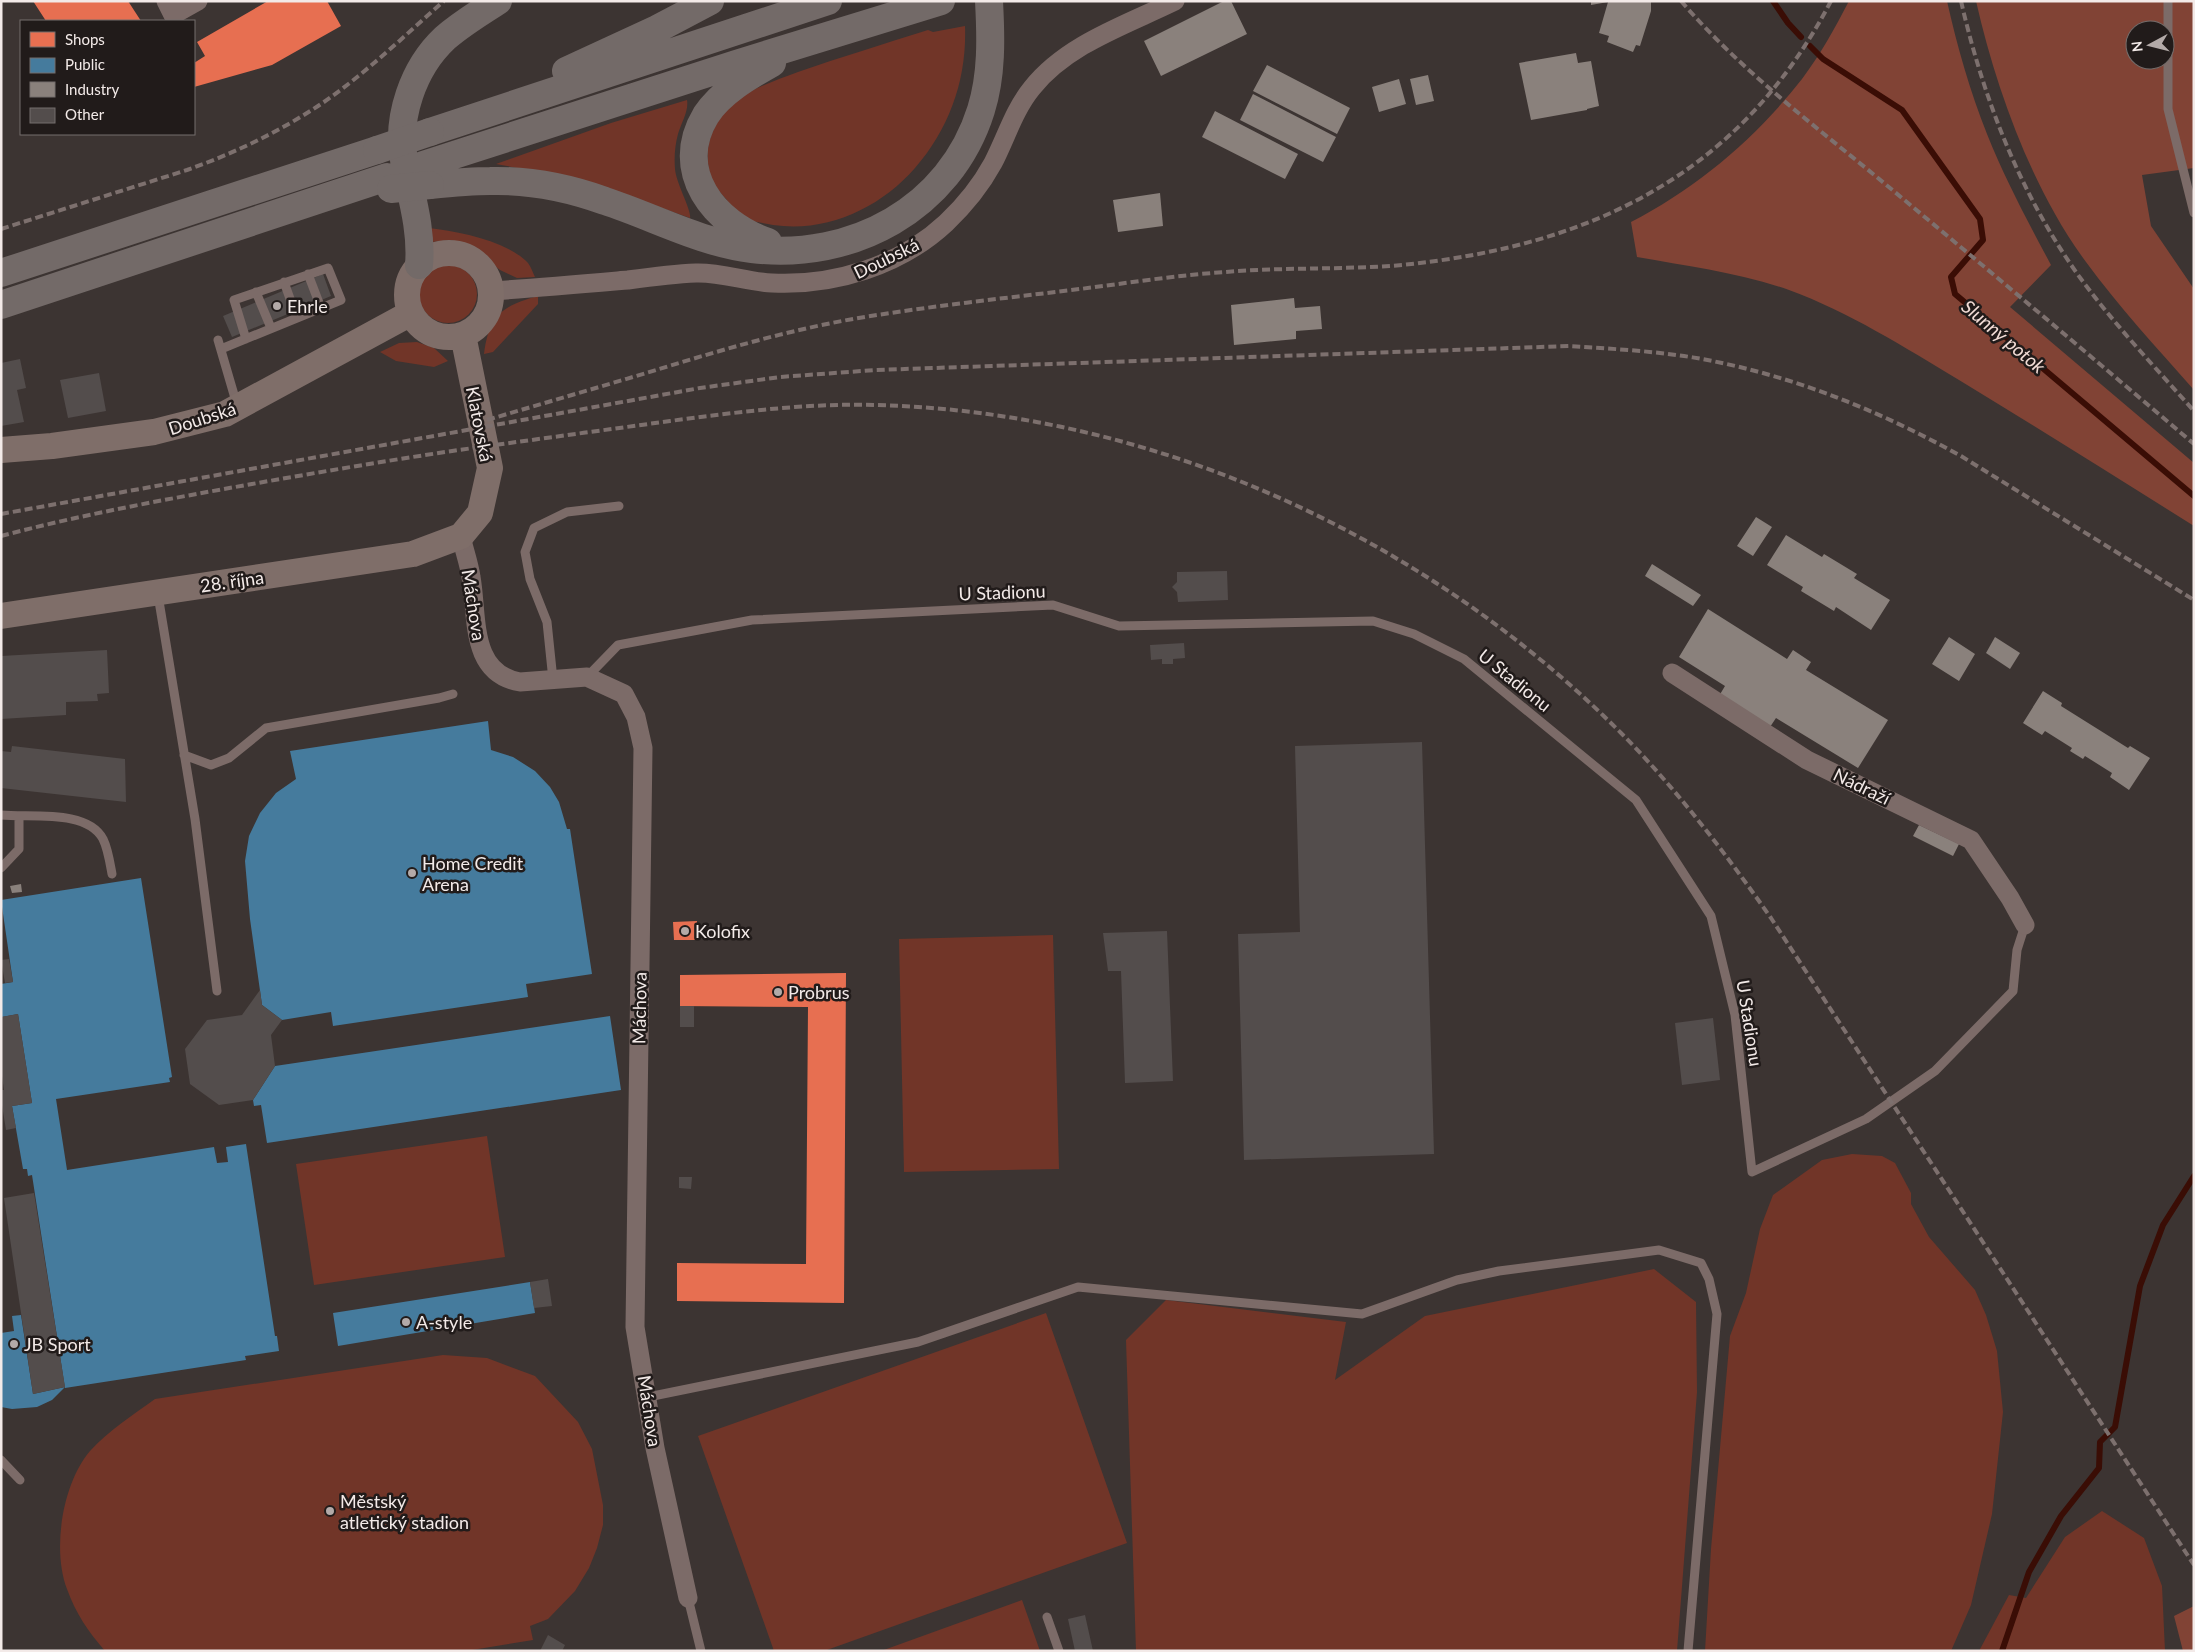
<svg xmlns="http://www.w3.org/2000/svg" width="2195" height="1652" font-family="Lato,sans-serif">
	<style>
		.green { fill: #713528 }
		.forest { fill: #814335; fill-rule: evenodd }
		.shops { fill: #e76f51 }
		.public { fill: #457b9d }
		.industry { fill: #8a817c }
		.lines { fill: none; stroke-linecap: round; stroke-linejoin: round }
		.stream { stroke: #3a0d05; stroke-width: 6 }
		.building { fill: #534d4c }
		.lane { stroke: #7c6b68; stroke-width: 9 }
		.street { stroke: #7c6b68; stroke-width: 19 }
		.secondary { stroke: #7f6e69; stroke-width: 26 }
		.highway { stroke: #736a68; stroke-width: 28 }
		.rail { stroke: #7d706e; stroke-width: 4; stroke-dasharray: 8 4; stroke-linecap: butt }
		.highway-bridge { stroke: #736a68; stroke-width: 28 }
		.poi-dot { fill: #b3aaa8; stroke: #211b1a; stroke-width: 2 }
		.labels { text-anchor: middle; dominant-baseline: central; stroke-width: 5; stroke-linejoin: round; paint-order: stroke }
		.street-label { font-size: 18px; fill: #f3eae8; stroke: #211b1a }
		.poi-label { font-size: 18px; fill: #f3eae8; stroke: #211b1a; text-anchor: start }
		.water-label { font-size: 19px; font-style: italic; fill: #f2dcd6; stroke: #211b1a }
	</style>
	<rect width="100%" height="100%" fill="#3c3432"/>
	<path class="green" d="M965,26c2,52 -15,102 -50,142 -35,40 -88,65 -142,57 -9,-2 -21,-3 -29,-7 -8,-5 -13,-12 -18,-19 -12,-14 -16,-18 -18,-36 -3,-22 9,-46 26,-60 17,-15 43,-23 64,-31 43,-15 86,-28 130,-42l5,2z
		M687,100c2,11 -6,23 -9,34 -3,11 -4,23 -3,35 1,14 17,42 15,49 -64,-23 -127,-42 -194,-54l115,-41z
		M429,228c30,4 77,12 99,35 3,4 5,10 7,14l-18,1 -17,-8 -30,-24 -19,-6 -19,2z
		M419 294a29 29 0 1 1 58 0a29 29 0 1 1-58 0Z
		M538,296v8l-45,48 -9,2c5,-39 18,-48 54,-58z
		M417,342l17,6 14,13 -14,6 -38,-6 -16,-9 19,-9z
		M1053,935l6,234 -155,3 -5,-233z
		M487,1136l18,121 -191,28 -18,-121z
		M1852,1154l30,2 13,7 16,30v11l18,33 46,53 11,25 11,36 6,61 -11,102 -21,91 -20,46h-246l6,-102 19,-213 16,-43 14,-64 13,-34 49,-35z
		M1654,1269l42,33 1,90 -20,259h-541l-10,-311 40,-40 180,22 -11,58 90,-64z
		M1046,1313l81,230 -303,108h-50l-76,-215z
		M443,1355l44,3 48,18 43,46 14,27 11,56v20l-6,23 -8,20 -14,23 -27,28 -18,7 3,14 -67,11h-361c-17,-20 -29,-37 -38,-62 -15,-39 -5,-105 23,-138 18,-20 43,-36 65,-52z
		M2102,1511l42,27 18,48 3,65h-186l30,-56 17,3 39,-61z
		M1022,1600l18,51h-159z"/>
	<path class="forest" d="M1849,1h98c10,45 23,90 40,133 18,45 41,88 64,131l-41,42 184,156v63c-78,-49 -156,-98 -235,-146 -55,-33 -110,-68 -170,-90 -48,-17 -102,-24 -152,-33l-6,-35c67,-35 124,-83 171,-143 18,-24 33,-51 47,-78z
		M1976,1h218v167l-52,7 9,51 43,63v101c-37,-42 -75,-83 -108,-128 -54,-73 -90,-173 -110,-261zM2135,30h30v30h-30z
		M2194,1606v45h-11l-9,-35z"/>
	<path class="shops" d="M33,1h95l13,20h-95z
		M268,1h59l14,25 -69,39 -78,22v-24l11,-7 -8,-14z
		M697,921l-1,19h-22l-1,-18z
		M846,973l-2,330 -167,-2v-38l129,1 2,-257 -128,-1v-31z"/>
	<path class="public" d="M488,721l3,29 22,7 22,14 15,16 9,15 8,27h3l22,145 -66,10 2,13 -195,29 -2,-14 -49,8 -20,-15 -12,-86 -5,-58 4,-25 11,-23 16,-20 20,-14 -6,-28z
		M141,878l31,199 -3,1 1,4 -114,17 11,71 147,-23 3,16 11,-1 -2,-15 20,-3 29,192h2l2,15 -34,5 1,4 -181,28 -33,-213 -4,1 -1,-7h-4l-11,-63 20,-3 -14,-89 -16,3 -1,-33 12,-2 -12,-82z
		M610,1016l11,74 -354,53 -6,-38 -7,1 -1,-6 22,-34z
		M530,1282l5,31 -197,33 -5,-33z
		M21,1315l12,79 32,-7 -13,13 -15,7 -25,2 -11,-2v-74l13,-2 -2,-15z"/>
	<path class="industry" d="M1224,1h7l16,33 -86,42 -17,-35z
		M1591,1h60v10l-11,35 -4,-1 -3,7 -26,-10 2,-6 -10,-3 9,-31 -17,3z
		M1576,53l2,10 13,-2 8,45 -12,3v1l-56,10 -12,-57z
		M1267,65l83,43 -13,26 -84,-43z
		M1428,75l6,26 -18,4 -6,-26z
		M1399,79l7,25 -27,8 -7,-25z
		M1253,94l83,43 -13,25 -83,-42z
		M1215,111l83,43 -13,25 -83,-42z
		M1160,193l3,33 -45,6 -5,-32z
		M1294,298l1,10 25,-2 2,23 -26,2v8l-62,6 -3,-40z
		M1756,517l16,10 -19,29 -16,-10z
		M1786,535l36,22 2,-3 33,20 -3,4 36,22 -19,30 -35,-23 -2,4 -33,-20 2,-4 -36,-22z
		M1652,564l49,31 -8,11 -48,-30z
		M1708,609l79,50 6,-9 18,12 -5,8 82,50 -30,48 -82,-50 -6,9 -51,-31 6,-10 -46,-29z
		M1949,637l26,17 -16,27 -27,-17z
		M1995,637l25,16 -10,16 -24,-16z
		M2043,691l19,12 -1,3 67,42 2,-2 20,12 -21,32 -19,-13 2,-4 -27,-17 -2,3 -13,-8 2,-3 -27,-17 -3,4 -19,-12z
		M1919,825l40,19 -6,12 -40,-20z
		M21,884l1,8 -10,1 -2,-7z"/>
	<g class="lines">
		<path class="stream" d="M1773,1l15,22 13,14
			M1810,46l13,13 79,51 78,109 3,21 -32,37 4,17 239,202
			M2002,1651l27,-79 32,-56 38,-48 1,-26 15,-15 25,-141 23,-61 31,-49"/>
	</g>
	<path class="building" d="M323,274l8,22 -99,41 -9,-21z
		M20,359l6,29 -9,2 7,32 -23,4v-63z
		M99,373l7,38 -38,7 -8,-38z
		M1227,571l1,29 -50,2 -1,-10 -5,-5 5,-5v-10z
		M1184,643l1,15 -12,1v5h-11v-5l-11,1 -1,-15z
		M107,650l2,43 -12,1 1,7 -32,1v13l-65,4v-63z
		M1422,742l12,412 -190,6 -6,-226 62,-2 -5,-186z
		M12,746l113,13 1,43 -125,-14v-37l10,1z
		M1167,931l6,150 -48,2 -4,-112h-13l-5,-38z
		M9,959l4,23 -8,1 -4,-23z
		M260,990l2,15 20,15 -11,15 4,31 -22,34 -34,5 -29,-21 -5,-35 22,-29 35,-5z
		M680,1006h14v21h-14z
		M18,1014l14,89 -20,3 4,22 -10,2 -5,-31v-9h3l-3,-21v-52z
		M1713,1018l7,62 -38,5 -7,-62z
		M679,1177h13l-1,12 -12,-1z
		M34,1193l31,194 -32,7 -29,-196z
		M548,1279l4,27 -18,2 -4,-26z
		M1085,1615l8,36h-18l-7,-32z
		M548,1635l17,10 -3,6h-22z"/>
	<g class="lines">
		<path class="lane" d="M2168,1v108l26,104
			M308,274l13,34
			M284,282l13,36
			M256,292l15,36
			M218,340l19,65
			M221,349l120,-49 -13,-32 -94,32 12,39
			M158,595l37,224 22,172
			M587,677l31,-32 134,-25 301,-15 66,21 254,-5 41,13 50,25 172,141 75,116 24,99 17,157 114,-53 69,-48 78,-80 4,-41 8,-25
			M553,680l-6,-58 -17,-43 -5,-27 9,-24 33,-16 52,-6
			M184,755l27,10 18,-7 37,-30 173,-30 14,-4
			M1,815c30,3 86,-6 102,24 5,10 7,24 9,35
			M1,868l18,-19v-33
			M648,1397l270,-55 160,-55 284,27 95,-34 42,-9 160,-21 42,13 8,16 8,35 -29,337
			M1,1460l19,20
			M688,1598l13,53
			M1047,1617l12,34"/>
		<path class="street" d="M166,1l7,14 25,-14
			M491,291c46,-3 91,-7 137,-11 22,-3 45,-6 68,-7 25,-1 51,9 76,10 62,3 128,-17 174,-60 19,-18 35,-38 47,-60 13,-25 21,-53 39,-75 35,-44 94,-63 143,-87
			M461,536c3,14 8,27 10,41 7,39 -2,96 49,105l67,-5 37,17 12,23 7,31 -8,579 20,121 33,150
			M1672,673l135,87 164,80 39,58 15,27"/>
		<path class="secondary" d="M407 295a42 42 0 1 1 84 0a42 42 0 1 1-84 0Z
			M1,450l51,-4 102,-14 71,-18 186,-101
			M1,616l412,-62 48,-18 19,-23 10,-45 -27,-133"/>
		<path class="highway" d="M566,71l91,-42 53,-28
			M430,132l398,-131
			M423,165l313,-101 205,-63
			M430,185c20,-2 40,-4 60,-4 38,-1 79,7 115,20 49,16 96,42 147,48 100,12 198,-40 229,-139 11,-35 10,-72 8,-109
			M768,242c-54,-18 -96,-71 -62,-127 15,-23 43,-39 66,-52
			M419,265c3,-36 -8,-70 -15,-105 -8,-42 9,-92 41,-122 16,-14 34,-25 53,-37
			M1,273l376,-123
			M1,305l386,-128"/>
		<path class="rail" d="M1681,1c61,71 137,127 209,187 102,85 203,170 304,256
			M1961,1c22,96 58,190 115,271 35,49 78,94 118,139
			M1,229l186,-59c45,-16 90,-37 131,-64 45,-30 85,-69 126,-105
			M487,420c57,-17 113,-33 169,-50 75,-23 150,-45 228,-56 65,-10 131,-17 196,-25 48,-6 97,-14 146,-17 58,-5 117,-2 176,-7 189,-19 338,-90 429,-264
			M1,514l699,-126 80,-11 96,-7 693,-24c44,3 89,5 133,13 92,17 178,52 259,97l233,144
			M1,536c83,-22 167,-37 251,-52 80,-14 161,-28 243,-39 58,-8 117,-16 175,-24 68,-9 137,-18 206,-16 279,7 551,132 747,330 55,56 103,119 148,183l423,647"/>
		<path class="highway-bridge" d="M377,150l53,-18
			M391,189l39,-4"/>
	</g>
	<g class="poi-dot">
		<circle cx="277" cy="306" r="5"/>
		<circle cx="412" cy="873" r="5"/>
		<circle cx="685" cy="931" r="5"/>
		<circle cx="778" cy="992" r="5"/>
		<circle cx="406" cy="1322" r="5"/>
		<circle cx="14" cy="1344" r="5"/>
		<circle cx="330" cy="1511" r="5"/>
	</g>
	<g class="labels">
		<g class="street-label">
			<text transform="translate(886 258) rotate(-26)">Doubská</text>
			<text transform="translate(202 418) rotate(-18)">Doubská</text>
			<text transform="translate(480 424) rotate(79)">Klatovská</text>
			<text transform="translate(232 581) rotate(-8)">28. října</text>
			<text transform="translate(1002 592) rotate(-2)">U Stadionu</text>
			<text transform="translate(474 605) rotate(81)">Máchova</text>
			<text transform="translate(1515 680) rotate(39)">U Stadionu</text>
			<text transform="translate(1862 786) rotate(26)">Nádraží</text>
			<text transform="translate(639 1008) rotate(-89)">Máchova</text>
			<text transform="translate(1750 1023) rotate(81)">U Stadionu</text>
			<text transform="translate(650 1411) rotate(81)">Máchova</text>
		</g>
		<g class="poi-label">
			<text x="287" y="306">Ehrle</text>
			<text x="422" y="863">Home Credit<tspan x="422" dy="21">Arena</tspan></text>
			<text x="695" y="931">Kolofix</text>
			<text x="788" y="992">Probrus</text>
			<text x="416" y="1322">A-style</text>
			<text x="24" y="1344">JB Sport</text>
			<text x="340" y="1501">Městský<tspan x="340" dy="21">atletický stadion</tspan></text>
		</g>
		<g class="water-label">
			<text transform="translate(2004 336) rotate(40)">Slunný potok</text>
		</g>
	</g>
	<rect width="2195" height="1652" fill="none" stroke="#f3eae8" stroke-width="5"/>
	<rect x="20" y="20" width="175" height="115" fill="#211b1a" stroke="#756e6c"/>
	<rect x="30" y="32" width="25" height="15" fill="#e76f51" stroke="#756e6c"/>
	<text x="65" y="45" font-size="15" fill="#f3eae8">Shops</text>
	<rect x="30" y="58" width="25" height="15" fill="#457b9d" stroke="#756e6c"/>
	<text x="65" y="70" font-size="15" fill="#f3eae8">Public</text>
	<rect x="30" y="82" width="25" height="15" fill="#8a817c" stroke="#756e6c"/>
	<text x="65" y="95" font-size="15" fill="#f3eae8">Industry</text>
	<rect x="30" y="108" width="25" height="15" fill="#534d4c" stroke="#756e6c"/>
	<text x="65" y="120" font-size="15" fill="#f3eae8">Other</text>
	<g transform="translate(2150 45) rotate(263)"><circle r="24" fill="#211b1a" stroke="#756e6c"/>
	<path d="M0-4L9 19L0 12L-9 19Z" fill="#b3aaa8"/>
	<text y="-8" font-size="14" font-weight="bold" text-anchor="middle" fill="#f3eae8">N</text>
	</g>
</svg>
